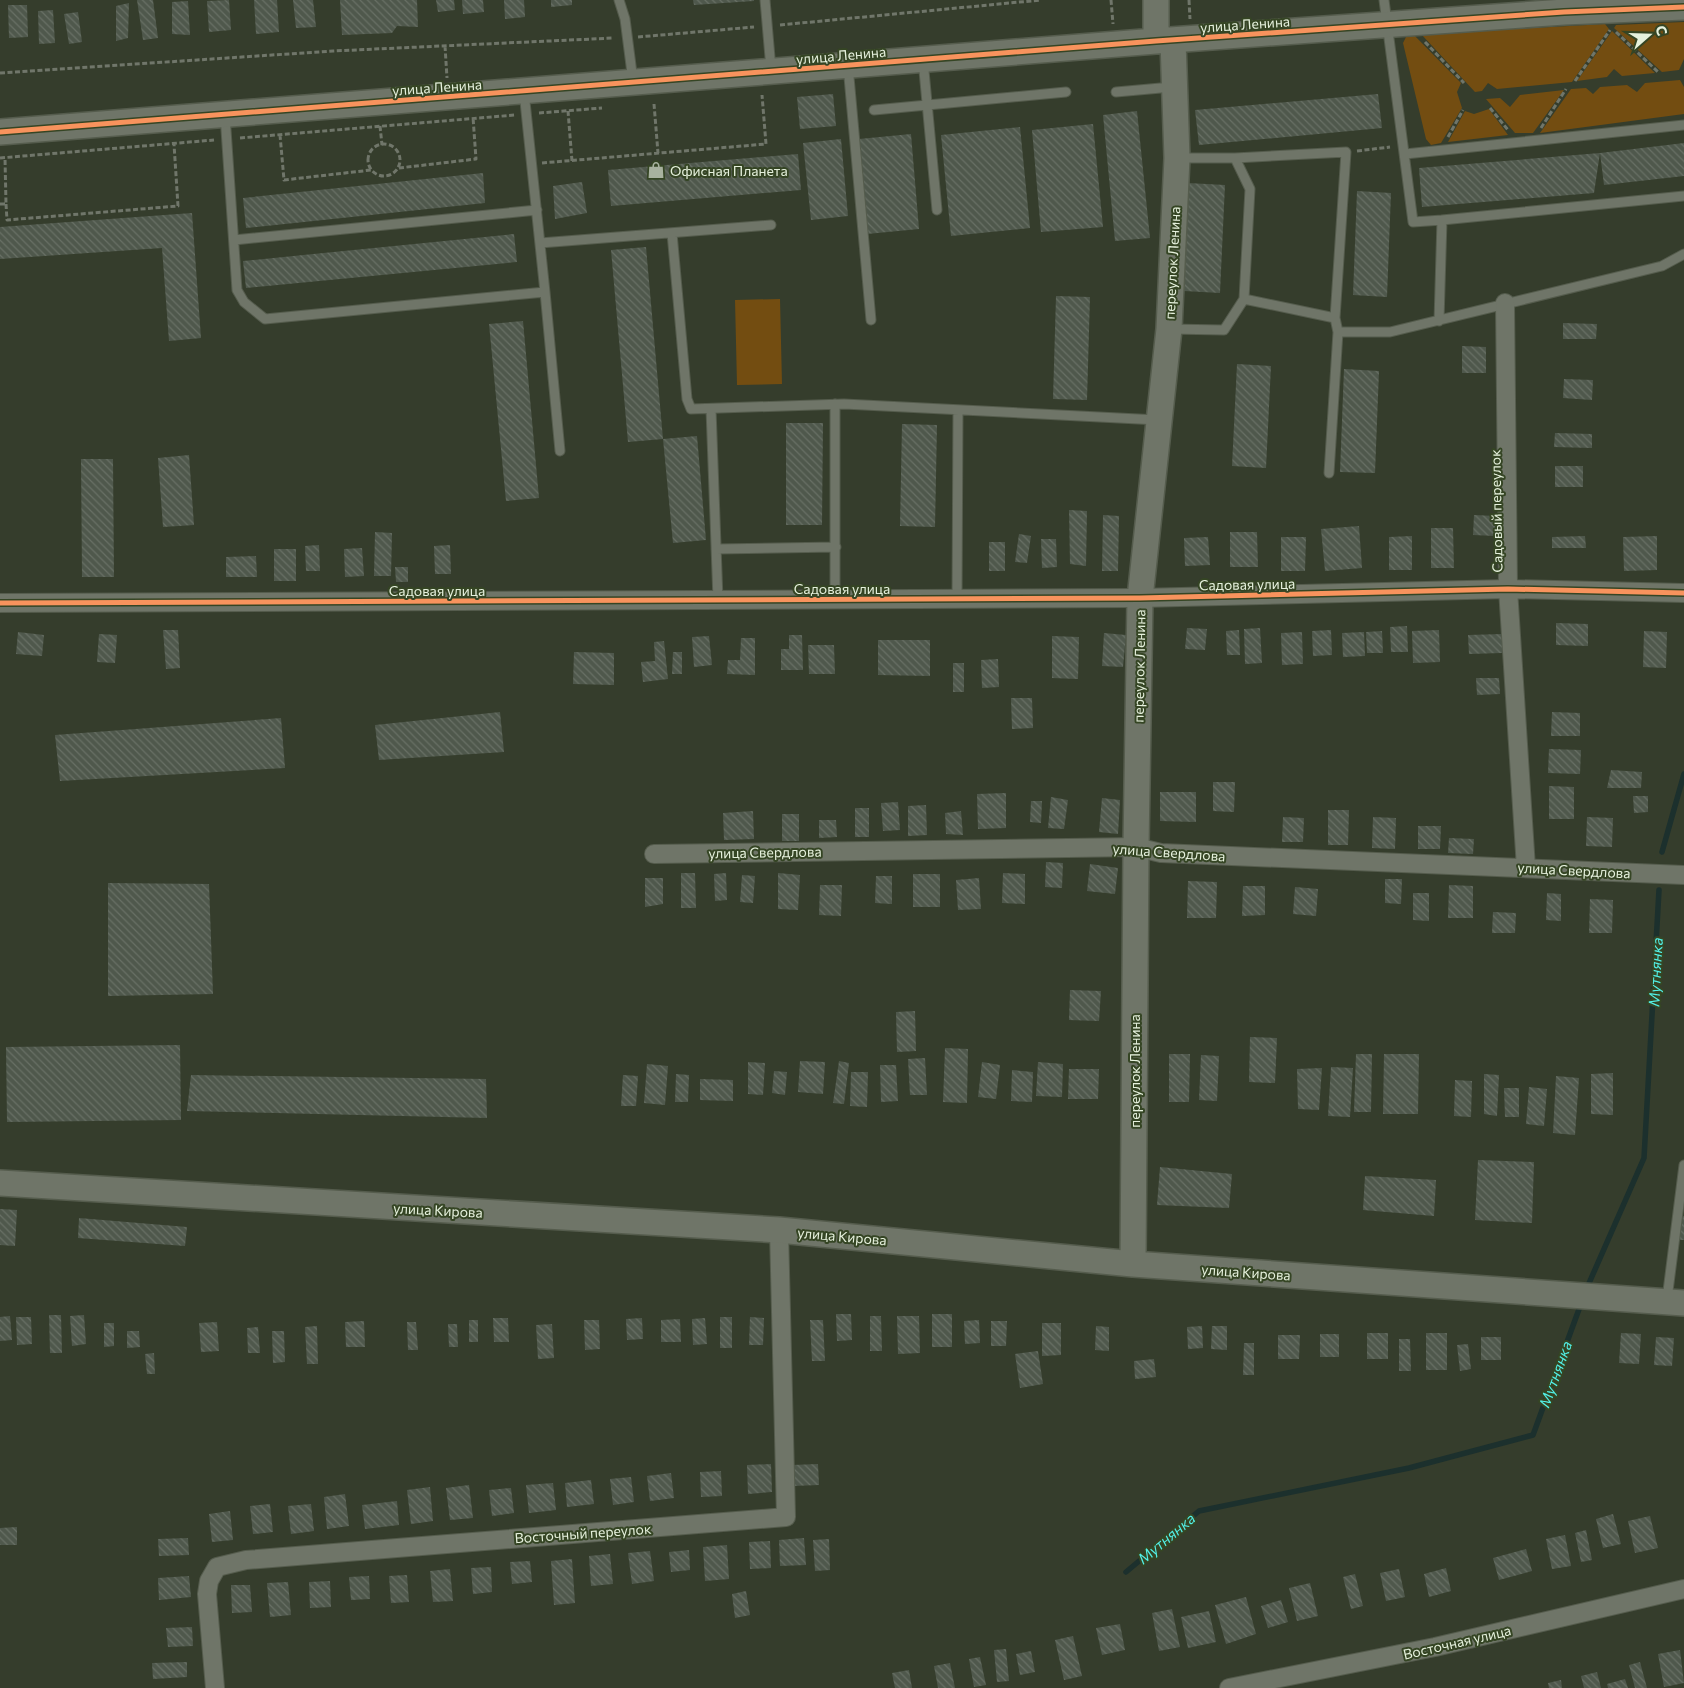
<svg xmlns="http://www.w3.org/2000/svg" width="1684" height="1688" font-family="Commissioner,sans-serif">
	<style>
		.grass { fill: #734d11 }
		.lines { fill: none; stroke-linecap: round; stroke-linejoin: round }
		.stream { stroke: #1c302d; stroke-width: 5.5 }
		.building { fill: url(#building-back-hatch) }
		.lane-casing { stroke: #555c4d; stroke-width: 11 }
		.street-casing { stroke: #555c4d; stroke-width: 20 }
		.secondary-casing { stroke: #555c4d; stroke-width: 28 }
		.path { stroke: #70766a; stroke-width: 3; stroke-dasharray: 5 2.5; stroke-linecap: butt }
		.lane { stroke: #6f7568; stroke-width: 9 }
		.street { stroke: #6f7568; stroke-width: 18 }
		.secondary { stroke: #6f7568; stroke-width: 25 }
		.cycleway-casing { stroke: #354524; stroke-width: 8 }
		.cycleway { stroke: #f8935d; stroke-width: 5 }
		.labels { text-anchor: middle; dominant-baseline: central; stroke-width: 4; stroke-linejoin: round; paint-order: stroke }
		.street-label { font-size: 14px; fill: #e6f1dd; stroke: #354524 }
		.poi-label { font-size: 14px; fill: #e6f1dd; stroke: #354524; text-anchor: start }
		.water-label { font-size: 15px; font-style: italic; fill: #52f1e8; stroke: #354524 }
	</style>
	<defs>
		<pattern id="building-back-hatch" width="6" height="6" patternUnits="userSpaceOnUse" patternTransform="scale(1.25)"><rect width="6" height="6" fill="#4f584c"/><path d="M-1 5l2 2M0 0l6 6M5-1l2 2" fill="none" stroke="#687065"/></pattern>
	</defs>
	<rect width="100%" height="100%" fill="#353d2c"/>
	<path class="grass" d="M1684,22v37l-5,11 -17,2 -48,-44 2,-3z
		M1605,24l4,5 -37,53 -75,7 -9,-6 -6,8 -7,1 -54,-58z
		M1612,31l43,42 -33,3 -8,-7 -7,8 -30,4z
		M1414,35l47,48 -4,9 5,16 -21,35 -10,2 -5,-6 -23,-96 3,-6z
		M1680,80l4,7v27l-144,19 31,-44 15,-1 7,6 7,-7 27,-2 10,7 8,-9z
		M1564,90l-31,43h-18l-29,-34 14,-1 10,9 10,-12z
		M1489,109l19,26 -60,7 17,-31 9,3z
		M780,299l2,85 -45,1 -2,-85z"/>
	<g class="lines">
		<path class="stream" d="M1662,852l22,-78
			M1586,1290l58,-132 15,-268
			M1126,1572l73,-61 210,-43 124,-33 49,-134"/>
	</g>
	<path class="building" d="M137,0h16l5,38 -15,2z
		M229,0l2,30 -22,2 -2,-31z
		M254,0h23l2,32 -23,2z
		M293,0h20l3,27 -20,1z
		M340,0h77l1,27 -21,-1 -5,7 -50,2z
		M436,0h18l1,10 -17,2z
		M462,0h21l1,12 -21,2z
		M504,0h20l1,17 -20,2z
		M551,0h21v5l-21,2z
		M693,0h61v1l-60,4z
		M188,1l2,34 -18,-1v-32z
		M129,3l-1,35 -12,3v-35z
		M8,5h19l1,32 -19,1z
		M53,10l2,33 -16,1 -1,-33z
		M78,12l4,30 -13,2 -5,-30z
		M833,94l3,32 -36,3 -3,-32z
		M1378,94l4,34 -183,17 -4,-35z
		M1137,111l13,127 -35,3 -12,-126z
		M1093,124l10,103 -62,5 -9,-102z
		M1020,127l10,101 -79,8 -10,-101z
		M911,134l8,95 -52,5 -8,-95z
		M841,139l7,77 -37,4 -8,-77z
		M1684,143v33l-80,9 -4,-32 -6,40 -172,14 -3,-39 181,-15z
		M798,154l3,36 -190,16 -3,-36z
		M483,173l2,30 -239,25 -3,-30z
		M582,182l5,31 -32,6 -2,-33z
		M1188,183l37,2 -5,108 -36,-2z
		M1357,191l34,2 -4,104 -34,-2z
		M192,213l9,125 -32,3 -7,-93 -162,11v-32z
		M514,234l3,28 -271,26 -3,-27z
		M646,247l17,192 -35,3 -17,-192z
		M1056,296l34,1 -3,103 -34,-1z
		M523,321l16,177 -33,3 -17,-177z
		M1563,323l34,1 -1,15h-33z
		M1462,346l24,1v26h-24z
		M1237,364l34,2 -5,102 -34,-2z
		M1344,369l35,2 -4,102 -35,-1z
		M1564,379l29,1 -1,20 -29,-2z
		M786,423h37l-1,102h-36z
		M902,424l35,1 -2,102 -35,-1z
		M1555,433l37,1v14l-38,-1z
		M697,436l9,104 -33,3 -10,-104z
		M189,455l5,70 -31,2 -5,-69z
		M81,459h32l1,118h-32z
		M1555,466h28v21h-28z
		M1069,510l18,1 -1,55 -16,-2z
		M1103,515l16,1 -1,55h-16z
		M1474,515l22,1 -1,20 -22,-1z
		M1359,526l3,42 -37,3 -4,-42z
		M1431,528h22l1,40h-23z
		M375,532l17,1 -1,43h-17z
		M1230,532h27l1,35h-28z
		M1019,534l12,2 -4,27 -12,-1z
		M1412,536v34h-23v-33z
		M1585,536l1,12h-34v-11z
		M1657,536v34l-33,1 -1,-34z
		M1208,537l2,28 -25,1 -1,-28z
		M1281,537h25l-1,34h-24z
		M1041,539h15l1,28 -15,1z
		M989,542h16v29h-16z
		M319,545l1,26h-14l-1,-25z
		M450,545l1,29h-16l-1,-28z
		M362,548l2,28 -19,1 -1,-28z
		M274,549h22v32h-22z
		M256,556l1,21h-31v-20z
		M395,567h13v15h-12z
		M1556,623l32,1v22l-32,-1z
		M1407,626l1,26h-17l-1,-25z
		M1187,628l20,1 -2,21 -20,-1z
		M1260,628l2,35 -17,1 -1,-35z
		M163,630h15l2,38 -14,1z
		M1239,630l1,25h-13l-1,-24z
		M1331,630l1,25 -19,1 -1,-25z
		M1439,630l1,32 -27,1 -1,-32z
		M1382,631l1,22h-16l-1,-21z
		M1644,631l23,1 -1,36 -23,-1z
		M18,632l26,3 -2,21 -26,-2z
		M1302,632l1,32 -21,1 -1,-32z
		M1364,632l1,24 -22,1 -1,-24z
		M1104,633l22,2 -3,32 -21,-1z
		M99,634l18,1 -2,28 -18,-1z
		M1502,634v19l-33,1 -1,-19z
		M789,635h13l1,35h-22v-21h8z
		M709,636l3,29 -18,2 -2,-30z
		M1052,636l27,1 -1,42 -26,-1z
		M741,638h14v37l-28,-1 1,-14h12z
		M878,640h52v36l-52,-1z
		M664,641l4,38 -25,3 -2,-20 14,-1 -1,-19z
		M808,645h26l1,29h-26z
		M574,652l40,1v32l-41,-1z
		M673,652h9v22h-10z
		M998,659l1,28 -17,1 -1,-28z
		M953,663h11v29h-11z
		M1476,678h23l1,16 -23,1z
		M1011,698h21l1,30 -21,1z
		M500,712l4,40 -125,8 -4,-35z
		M1552,712l28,1v23h-29z
		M281,718l4,50 -225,13 -5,-46z
		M1549,749l32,1 -1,24 -32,-1z
		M1611,770l31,2 -1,16h-34z
		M1213,782h22l-1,30 -21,-1z
		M1549,786l25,1v32h-25z
		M1160,792h36v30l-36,-1z
		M1006,793v35l-28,1 -1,-35z
		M1633,796h15v16l-14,1z
		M1051,797l17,3 -4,29 -16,-1z
		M1102,798l18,2 -2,34 -19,-2z
		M1031,801h11l-1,22 -11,-1z
		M898,802l2,28 -17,1 -2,-28z
		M926,805l1,30 -19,1v-30z
		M855,808h14v29h-14z
		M1328,810h21l-1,35h-20z
		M753,811l1,28 -30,1 -1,-27z
		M961,811l2,24 -17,-1 -1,-21z
		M782,814h17v27h-17z
		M1283,817l21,1 -1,24h-21z
		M1373,817l23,1 -1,31 -23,-1z
		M1587,817l26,1 -1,29 -26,-1z
		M819,820h17l1,17 -18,1z
		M1418,826h23l-1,23h-22z
		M1449,838l25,1 -1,15 -25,-1z
		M1046,862l17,1 -1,25 -17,-1z
		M1090,864l28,4 -3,26 -28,-3z
		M681,873h14l1,35h-15z
		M726,873l1,27 -12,1 -1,-27z
		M778,873l22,2 -2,35 -20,-1z
		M1003,873l22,1v30l-23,-1z
		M913,874h27v33h-27z
		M742,875l13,1 -2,27 -13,-1z
		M876,876h16v28l-17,-1z
		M645,878h18v26l-18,3z
		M979,878l2,31 -23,1 -2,-30z
		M1385,879h17l-1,25 -16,-1z
		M1188,881l29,1 -1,36h-29z
		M108,883l101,1 4,110 -105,2z
		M820,885h22l-1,31 -22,-1z
		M1449,885l24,1v32h-25z
		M1243,886h22v29l-23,1z
		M1295,887l23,2 -2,27 -23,-2z
		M1413,893h16v28l-16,-1z
		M1547,893l14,1v27l-15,-1z
		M1590,899l23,1 -1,33h-23z
		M1493,912l23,1 -1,20h-23z
		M1070,990l31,1 -2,30 -30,-1z
		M915,1011l1,40 -19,1 -1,-40z
		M1250,1037l27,1 -2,45 -26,-1z
		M180,1045l1,75 -174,2 -1,-75z
		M945,1048l23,1 -1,54 -24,-1z
		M1169,1054h21l-1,48h-20z
		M1356,1054h16l-1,58h-17z
		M1384,1054h35l-1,60h-35z
		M1201,1055l18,1 -2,45 -18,-1z
		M925,1058l2,37h-17l-2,-36z
		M800,1061l25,1 -2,32 -25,-2z
		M839,1061l10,2 -5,41 -11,-1z
		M748,1062l17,1 -2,32 -15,-1z
		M982,1062l18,3 -4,34 -18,-2z
		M1038,1062l25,2 -1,33 -26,-1z
		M647,1064l21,2 -3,39 -21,-2z
		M880,1065h16l2,36 -17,1z
		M1331,1067l22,1 -3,49 -22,-1z
		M1322,1068l-3,42 -21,-1 -1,-40z
		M1069,1069h30l-1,30h-30z
		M1012,1070l21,2 -1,30 -21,-1z
		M774,1071l13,1 -2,23 -13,-2z
		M851,1072h17l-1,35 -17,-1z
		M1613,1073v42l-22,-1v-40z
		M676,1074l13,1 -1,27h-13z
		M1484,1074l15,1 -2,41 -13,-2z
		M191,1075l295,4 1,39 -300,-7z
		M623,1075l15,1 -2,30h-15z
		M1556,1076l23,2 -4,57 -22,-2z
		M700,1079l33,1v21l-33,-1z
		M1455,1080l17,1 -1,36 -17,-1z
		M1529,1087l18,2 -3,37 -18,-2z
		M1504,1088h15v29h-14z
		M1478,1160l56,2 -2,61 -57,-3z
		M1160,1167l72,7 -3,34 -72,-3z
		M1365,1176l71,4 -2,36 -71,-6z
		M0,1209l17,1 -2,36 -15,-1z
		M1679,1215l5,1v24h-6z
		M79,1218l108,9 -2,19 -107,-8z
		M836,1314h15l1,26 -15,1z
		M932,1314h20v33h-20z
		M49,1315h12l1,38h-12z
		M84,1315l2,29 -14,2 -2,-30z
		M10,1316l2,24 -12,1v-24z
		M870,1316h11l1,35h-12z
		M897,1316h22l1,37 -22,1z
		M16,1317h15l1,27 -15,1z
		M720,1317h12v31h-12z
		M750,1317l14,1 -1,27h-14z
		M493,1318h15l1,24h-15z
		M642,1318l1,21 -16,1 -1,-21z
		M705,1318l2,26 -14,1 -1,-26z
		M680,1319l1,23h-20v-22z
		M469,1320h9v22h-9z
		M584,1320h15l1,29 -15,1z
		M810,1320h13l2,41h-13z
		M979,1320l1,23 -15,1 -1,-23z
		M364,1321l1,26h-19l-1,-25z
		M991,1321h16l-1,25h-15z
		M217,1322l2,29 -18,1 -2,-29z
		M407,1322h9l2,28h-10z
		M104,1323h10v23l-10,1z
		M1042,1323h19v32l-19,1z
		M448,1324h9l1,23h-9z
		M552,1324l2,34 -16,1 -2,-34z
		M317,1326l1,38h-11l-2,-37z
		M1096,1326l13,1v24l-14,-1z
		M1202,1326l1,22 -15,1 -1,-22z
		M1212,1326h15v24l-16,-1z
		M258,1327l2,26h-12l-1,-25z
		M127,1331h12l1,16 -13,1z
		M272,1331h12l1,31 -12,1z
		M1367,1333h21v26h-21z
		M1426,1333h21v37h-21z
		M1621,1333l20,1 -2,30 -20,-1z
		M1320,1334h19v23h-19z
		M1278,1335h22l-1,24h-21z
		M1481,1337h20v23h-20z
		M1656,1337l18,1 -2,28 -18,-1z
		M1399,1339h11l1,32h-12z
		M1244,1343h10v32h-11z
		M1468,1344l3,25 -11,2 -3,-26z
		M1038,1351l5,33 -23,4 -5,-34z
		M154,1353l1,21h-8l-2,-20z
		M1154,1359l2,18 -21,2 -1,-18z
		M771,1464l1,28 -24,2 -1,-29z
		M818,1464l1,21 -26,1 -1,-21z
		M721,1471l1,25 -21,1 -1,-25z
		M671,1473l3,25 -24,3 -3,-25z
		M631,1477l3,25 -21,3 -3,-26z
		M591,1480l3,24 -27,3 -2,-24z
		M553,1483l3,27 -27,3 -3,-28z
		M469,1485l4,33 -23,2 -4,-32z
		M430,1487l3,34 -22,3 -4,-34z
		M511,1488l3,25 -22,3 -3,-26z
		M345,1494l4,32 -22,3 -3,-32z
		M397,1501l2,24 -34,4 -3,-24z
		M270,1504l3,28 -20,2 -3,-28z
		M311,1504l3,27 -23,3 -3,-28z
		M230,1511l3,29 -21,2 -3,-28z
		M1613,1514l8,30 -18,4 -7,-29z
		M1650,1516l8,32 -23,5 -7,-32z
		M17,1527v18h-17v-17z
		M1586,1530l6,30 -11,2 -6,-29z
		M1565,1535l6,31 -19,3 -6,-30z
		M188,1538l1,17 -30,1 -1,-17z
		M804,1538l2,27 -26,1 -1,-26z
		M829,1539l1,31 -15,1 -2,-31z
		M770,1541l1,27 -21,1 -1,-27z
		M727,1545l2,34 -24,2 -2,-34z
		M1526,1549l6,22 -33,9 -6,-22z
		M689,1550l1,20 -19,2 -2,-20z
		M650,1551l4,30 -22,3 -4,-31z
		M610,1554l3,30 -22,2 -2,-30z
		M572,1559l3,44 -21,2 -3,-44z
		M530,1561l2,21 -20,2 -2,-22z
		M491,1567l1,25 -19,2 -2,-26z
		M1446,1568l5,23 -22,6 -5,-23z
		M450,1569l3,32 -20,1 -3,-31z
		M1399,1569l6,28 -19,4 -6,-28z
		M1355,1574l8,32 -12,3 -8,-32z
		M407,1575l2,27 -18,1 -2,-27z
		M189,1576l2,21 -32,3 -1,-22z
		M369,1576l1,23 -19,1 -2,-23z
		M330,1581l1,26 -21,1 -1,-26z
		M288,1582l3,33 -21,2 -3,-34z
		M1310,1583l8,33 -21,5 -8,-33z
		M231,1585h19l2,27 -20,1z
		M746,1591l4,24 -15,3 -3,-24z
		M1246,1597l10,37 -30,10 -11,-39z
		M1281,1600l7,22 -20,6 -7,-22z
		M1172,1609l8,38 -21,4 -7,-38z
		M1209,1611l7,31 -28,6 -7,-31z
		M1120,1624l5,26 -23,5 -6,-27z
		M192,1627l1,19 -25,1 -2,-19z
		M1073,1636l9,40 -18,4 -9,-40z
		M1006,1649l3,32 -12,1 -3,-32z
		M1680,1650l4,33 -20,4 -6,-33z
		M1031,1651l4,21 -15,3 -4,-21z
		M980,1657l6,28 -12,2 -5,-28z
		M187,1662v15l-34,2 -1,-16z
		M1640,1662l7,26h-12l-6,-23z
		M950,1663l5,25h-17l-4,-22z
		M909,1670l3,18h-17l-3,-15z
		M1597,1672l4,16h-17l-3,-12z
		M1625,1679l3,9h-20l-1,-4z
		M1561,1680l1,8h-13l-1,-5z"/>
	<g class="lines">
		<g class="lane-casing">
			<path id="lane" d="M619,0l6,19 8,62
				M765,0l6,69
				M1384,0l29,222 29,-2
				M923,60l14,150
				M848,66l23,254
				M1116,92l56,-5
				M874,110l192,-18
				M225,115l12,175 7,12 21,17 280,-27 -21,-200
				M1405,154l279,-29
				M1180,158h55l111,-6 -11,166
				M1235,158l15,31 -6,110
				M672,233l15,166 4,10 153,-5 314,16
				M234,240l303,-30
				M540,243l231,-18
				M545,292l15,159
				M1439,321l3,-101 242,-24
				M1170,329l54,1 20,-31 91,19 3,14h52l272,-66 22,-12
				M835,404v196
				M711,409l7,191
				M1329,473l9,-141
				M716,549l120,-2
				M957,599l1,-189
				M1667,1299l17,-134"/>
		</g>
		<g class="street-casing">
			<path id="street" d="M1505,303l3,286 18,279
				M0,603l1140,-5 368,-9 176,4
				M654,854l482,-7 25,6 523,22
				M215,1688l-8,-94 2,-13 8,-14 29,-7 540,-43 -7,-287
				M1229,1688l206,-41 249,-58"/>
		</g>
		<g class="secondary-casing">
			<path id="secondary" d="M1156,41v-41
				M0,132l1156,-91 408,-29 120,-5
				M0,1183l779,47 354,34 551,39
				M1133,1264l3,-417 4,-249 29,-269 8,-171 -4,-117"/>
		</g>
		<path class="path" d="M1111,0l2,24
			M1189,0l1,19
			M780,25l261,-25
			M1616,32l42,40
			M638,37l116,-10
			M1425,42l39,41
			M445,46l2,32
			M0,73l333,-22 281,-13
			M1575,81l35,-51
			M654,104l4,49
			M1490,108l18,22
			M568,111l4,50
			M539,113l63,-5
			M380,126l2,19
			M1541,128l25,-39
			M280,135l4,45 87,-10
			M1448,137l15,-27
			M240,138l275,-23
			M368 160a16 16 0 1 1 32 0a16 16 0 1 1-32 0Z
			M1357,151l33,-4
			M0,158l214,-18
			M542,163l224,-19 -4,-49
			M399,168l77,-9 -3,-42
			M0,204h6l-1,-46
			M6,204l1,16 171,-14 -4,-62"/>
		<use href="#lane" class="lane"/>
		<use href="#street" class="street"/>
		<use href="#secondary" class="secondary"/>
		<g class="cycleway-casing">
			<path id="cycleway" d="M0,132l1156,-91 408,-29 120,-5
				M0,603l1140,-5 368,-9 176,4"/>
		</g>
		<use href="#cycleway" class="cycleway"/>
	</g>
	<defs>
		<g id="shop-bare" transform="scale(1.35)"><path d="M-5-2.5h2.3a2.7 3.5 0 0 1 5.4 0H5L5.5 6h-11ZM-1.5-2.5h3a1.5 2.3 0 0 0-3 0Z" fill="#a8b29f" stroke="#354524" stroke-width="2.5" paint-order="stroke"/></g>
	</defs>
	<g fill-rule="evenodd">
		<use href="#shop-bare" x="656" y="170"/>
	</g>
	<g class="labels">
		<g class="street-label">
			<text transform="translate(1245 24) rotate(-4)">улица Ленина</text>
			<text transform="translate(841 55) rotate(-5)">улица Ленина</text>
			<text transform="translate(437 87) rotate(-4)">улица Ленина</text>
			<text transform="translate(1172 263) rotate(-87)">переулок Ленина</text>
			<text transform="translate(1496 511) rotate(-91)">Садовый переулок</text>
			<text transform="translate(1247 584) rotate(-1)">Садовая улица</text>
			<text x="842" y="588">Садовая улица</text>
			<text x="437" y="590">Садовая улица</text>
			<text transform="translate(1139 666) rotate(-89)">переулок Ленина</text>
			<text transform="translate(765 852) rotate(-1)">улица Свердлова</text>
			<text transform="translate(1169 852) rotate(4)">улица Свердлова</text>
			<text transform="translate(1574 870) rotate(3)">улица Свердлова</text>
			<text transform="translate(1134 1071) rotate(-90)">переулок Ленина</text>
			<text transform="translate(438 1210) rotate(3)">улица Кирова</text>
			<text transform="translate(842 1236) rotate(5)">улица Кирова</text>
			<text transform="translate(1246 1272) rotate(4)">улица Кирова</text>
			<text transform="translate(583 1533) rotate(-4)">Восточный переулок</text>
			<text transform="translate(1457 1642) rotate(-13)">Восточная улица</text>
		</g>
		<g class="poi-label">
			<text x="670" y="170">Офисная Планета</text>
		</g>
		<g class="water-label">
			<text transform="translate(1655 972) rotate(-87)">Мутнянка</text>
			<text transform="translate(1555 1374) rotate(-70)">Мутнянка</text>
			<text transform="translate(1166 1538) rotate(-40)">Мутнянка</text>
		</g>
	</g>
	<g transform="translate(1649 35) rotate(70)" stroke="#354524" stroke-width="4" paint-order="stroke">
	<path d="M0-4L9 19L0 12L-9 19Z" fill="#e6f1dd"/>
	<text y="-8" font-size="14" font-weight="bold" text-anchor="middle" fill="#e6f1dd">С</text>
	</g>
</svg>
